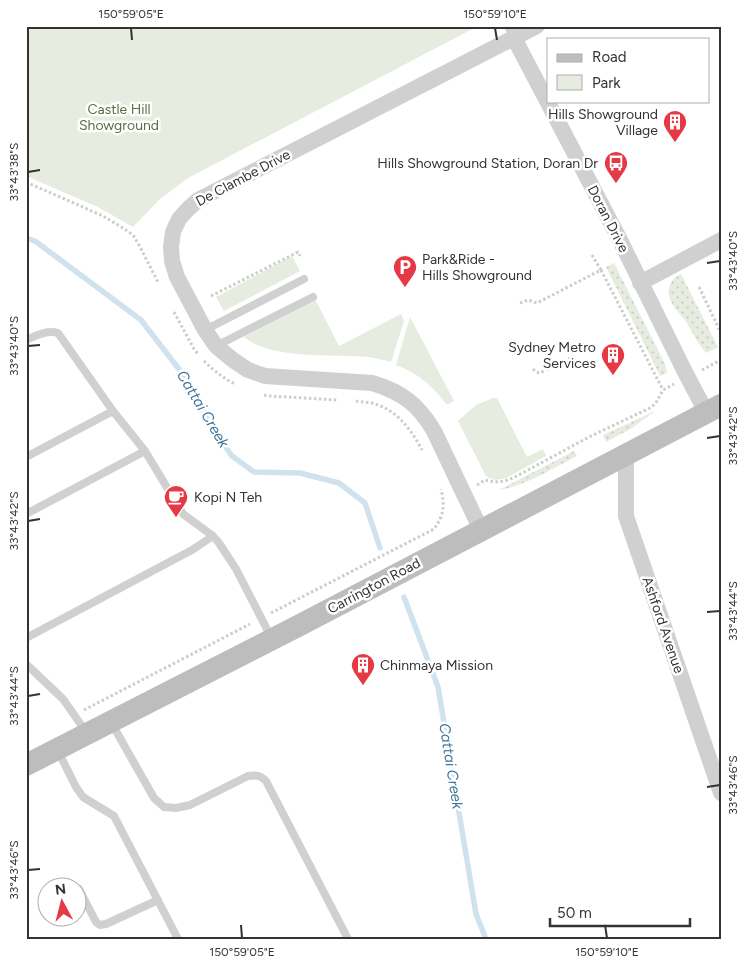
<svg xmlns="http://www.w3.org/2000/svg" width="747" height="965" font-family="Figtree,sans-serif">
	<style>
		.green { fill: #e6ecdf }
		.garden { fill: url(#garden-dots) }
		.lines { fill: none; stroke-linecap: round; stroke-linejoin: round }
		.stream { stroke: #cfe2ee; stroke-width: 5.5 }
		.path { stroke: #cdcdcd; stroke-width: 3; stroke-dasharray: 2.5 2.5; stroke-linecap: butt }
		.lane { stroke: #d0d0d0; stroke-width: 8 }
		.street { stroke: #d0d0d0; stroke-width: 16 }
		.secondary { stroke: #bdbdbd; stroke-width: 22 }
		.ticks { fill: none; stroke: #333; stroke-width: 2 }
		.labels { text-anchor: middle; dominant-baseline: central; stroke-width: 5; stroke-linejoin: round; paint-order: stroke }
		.park-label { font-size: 14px; fill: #56703f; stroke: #fff }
		.poi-label { font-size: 14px; fill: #333; stroke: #fff; text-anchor: end }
		.street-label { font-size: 14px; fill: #333; stroke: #fff }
		.water-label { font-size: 15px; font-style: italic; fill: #3f7597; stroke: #fff }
		.neatline { fill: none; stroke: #333; stroke-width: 2 }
		.ticks-label { font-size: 12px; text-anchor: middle; fill: #333 }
	</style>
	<defs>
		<pattern id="garden-dots" width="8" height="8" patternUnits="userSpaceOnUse" patternTransform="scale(1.25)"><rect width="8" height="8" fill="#e6ecdf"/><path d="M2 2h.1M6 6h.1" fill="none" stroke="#c6cbc0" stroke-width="1.8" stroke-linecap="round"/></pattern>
	</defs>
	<rect width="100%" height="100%" fill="#fff"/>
	<path class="green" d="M26,26h452l-290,152 -28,21 -27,28 -35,-20 -72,-31z
		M292,256l8,15 -76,40 -8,-14z
		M315,299l24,47 62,-32 3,7 -13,41c-7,-2 -15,-4 -22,-5 -34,-3 -98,3 -125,-20z
		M410,317l44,84 -7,4c-15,-20 -28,-31 -51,-40z
		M493,398h4l30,59 16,-8 3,7 -40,22c-9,2 -13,3 -20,-2l-28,-55 18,-16z"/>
	<path class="garden" d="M614,263l51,101 2,9 -7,3 -54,-109z
		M681,274l37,73 -12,6c-8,-9 -13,-20 -19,-30 -8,-12 -23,-22 -17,-38 2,-5 5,-8 11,-11z
		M655,411l-23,17 -26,14 -3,-7z
		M574,451l3,5c-24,12 -51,30 -78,34z"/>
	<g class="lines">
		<path class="stream" d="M26,238l9,3 106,79 41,53 32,58 18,25 22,16 46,1 39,10 26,20 15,45
			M404,597l34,90 38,227 10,25"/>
		<path class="path" d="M26,182l77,34 20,12 10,7 6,10 20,39
			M592,255l9,15
			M699,287l22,46
			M211,296l87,-44 2,4
			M520,303l8,-3 9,3 64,-33 62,120
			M174,312l20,37 4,5
			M204,361c9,9 19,17 31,23
			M533,369l3,3 4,1 30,-15
			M702,370l19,-10
			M264,395l6,1 67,4
			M356,401c5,1 11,1 16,2 24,6 39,26 50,47
			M477,485l8,-5c11,3 20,2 30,-3l74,-40 63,-30 5,-6 6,-11 11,-6
			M271,613l163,-84c10,-14 11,-23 7,-40
			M84,710l166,-86"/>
		<path class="lane" d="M508,26l6,12
			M205,330l99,-51
			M26,340c11,-5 21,-10 32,-7l55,78 32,40 38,63 30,22 6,7 17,26 35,68
			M216,346l97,-49
			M26,457l87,-46
			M26,514l119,-63
			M26,638l166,-88 21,-14
			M26,664l37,35 23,33
			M112,724l42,74 10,9 12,1 14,-3 58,-29c8,-1 12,-1 18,5l82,158
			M58,751l18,36 7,10 31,19 64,123
			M79,889l17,33 4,3 6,-1 52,-24"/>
		<path class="street" d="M514,38l106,202 64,130 22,42
			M640,283l81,-43
			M626,454v62l95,277
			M481,530l-47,-99c-16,-27 -32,-39 -62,-48l-107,-7 -17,-6 -15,-10 -17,-14 -11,-16 -28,-53 -5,-16 -1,-14 2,-15 6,-13 9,-10 10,-9 339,-174"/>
		<path class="secondary" d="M26,765l274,-140 421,-220"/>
	</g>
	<path class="ticks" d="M131,28l1,12M495,28l2,12M28,172l12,-2M707,263l13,-2M28,346l12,-1M707,438l13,-2M28,521l12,-2M707,612l13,-1M28,696l12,-2M707,787l13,-2M28,870l12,-1M241,925l1,13M605,925l2,13"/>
	<defs>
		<g id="building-pin" transform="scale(1.25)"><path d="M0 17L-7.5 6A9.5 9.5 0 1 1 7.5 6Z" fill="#e63946" stroke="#fff"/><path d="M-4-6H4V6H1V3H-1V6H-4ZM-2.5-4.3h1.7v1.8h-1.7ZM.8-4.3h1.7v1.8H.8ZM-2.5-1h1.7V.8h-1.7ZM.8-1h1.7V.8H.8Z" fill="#fff"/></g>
		<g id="bus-pin" transform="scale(1.25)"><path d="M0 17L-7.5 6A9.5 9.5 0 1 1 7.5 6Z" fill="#e63946" stroke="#fff"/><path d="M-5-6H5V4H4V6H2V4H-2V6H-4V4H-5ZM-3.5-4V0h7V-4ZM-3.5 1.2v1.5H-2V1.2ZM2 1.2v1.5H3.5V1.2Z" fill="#fff"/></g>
		<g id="parking-pin" transform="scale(1.25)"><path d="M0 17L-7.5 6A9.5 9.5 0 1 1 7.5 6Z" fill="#e63946" stroke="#fff"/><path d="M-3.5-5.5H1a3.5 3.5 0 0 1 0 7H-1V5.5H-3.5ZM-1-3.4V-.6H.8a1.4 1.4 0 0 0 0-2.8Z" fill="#fff"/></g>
		<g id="cafe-pin" transform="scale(1.25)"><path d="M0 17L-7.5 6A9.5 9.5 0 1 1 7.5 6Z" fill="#e63946" stroke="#fff"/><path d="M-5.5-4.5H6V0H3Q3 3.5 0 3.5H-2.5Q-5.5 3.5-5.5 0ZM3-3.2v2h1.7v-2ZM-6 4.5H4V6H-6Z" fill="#fff"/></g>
	</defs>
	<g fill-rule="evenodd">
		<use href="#building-pin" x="675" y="122"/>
		<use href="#bus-pin" x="616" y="163"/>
		<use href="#parking-pin" x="405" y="267"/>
		<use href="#building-pin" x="613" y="355"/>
		<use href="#cafe-pin" x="176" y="497"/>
		<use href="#building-pin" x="363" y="665"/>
	</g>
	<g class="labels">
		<g class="park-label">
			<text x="119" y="109">Castle Hill<tspan x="119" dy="16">Showground</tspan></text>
		</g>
		<g class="poi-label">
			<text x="658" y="114">Hills Showground<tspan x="658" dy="16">Village</tspan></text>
			<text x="598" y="163">Hills Showground Station, Doran Dr</text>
			<text x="422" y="259" text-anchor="start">Park&amp;Ride -<tspan x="422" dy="16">Hills Showground</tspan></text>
			<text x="596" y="347">Sydney Metro<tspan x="596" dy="16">Services</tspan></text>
			<text x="194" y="497" text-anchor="start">Kopi N Teh</text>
			<text x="380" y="665" text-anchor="start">Chinmaya Mission</text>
		</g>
		<g class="street-label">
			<text transform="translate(243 178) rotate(-28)">De Clambe Drive</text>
			<text transform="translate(608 219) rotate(63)">Doran Drive</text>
			<text transform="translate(374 586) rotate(-28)">Carrington Road</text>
			<text transform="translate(663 625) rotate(71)">Ashford Avenue</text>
		</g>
		<g class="water-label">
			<text transform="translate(203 409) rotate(59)">Cattai Creek</text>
			<text transform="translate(451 766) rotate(81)">Cattai Creek</text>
		</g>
	</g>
	<rect width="747" height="965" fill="none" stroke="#ffffff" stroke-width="55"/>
	<rect x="547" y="38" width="162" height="65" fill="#ffffff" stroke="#adadad"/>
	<rect x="557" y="54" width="25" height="8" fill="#bdbdbd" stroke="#adadad"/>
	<text x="592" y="62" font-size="15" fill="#333333">Road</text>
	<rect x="557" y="75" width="25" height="15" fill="#e6ecdf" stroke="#adadad"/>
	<text x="592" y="88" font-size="15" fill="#333333">Park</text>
	<g transform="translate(62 902) rotate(353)"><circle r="24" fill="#ffffff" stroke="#adadad"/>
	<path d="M0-4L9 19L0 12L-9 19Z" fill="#e63946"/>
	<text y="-8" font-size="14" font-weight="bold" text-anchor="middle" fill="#333333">N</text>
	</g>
	<path d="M550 918v8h140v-8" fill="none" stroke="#333333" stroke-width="2.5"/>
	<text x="557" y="918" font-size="15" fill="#333333" stroke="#ffffff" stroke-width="4" paint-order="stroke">50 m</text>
	<rect x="28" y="28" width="692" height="910" class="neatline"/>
	<g class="ticks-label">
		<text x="131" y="18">150°59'05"E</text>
		<text x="495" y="18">150°59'10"E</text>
		<text transform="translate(14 172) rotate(-90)" y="4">33°43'38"S</text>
		<text transform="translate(733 261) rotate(-90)" y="4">33°43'40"S</text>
		<text transform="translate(14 346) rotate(-90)" y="4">33°43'40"S</text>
		<text transform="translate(733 436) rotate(-90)" y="4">33°43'42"S</text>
		<text transform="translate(14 521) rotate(-90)" y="4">33°43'42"S</text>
		<text transform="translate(733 611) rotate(-90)" y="4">33°43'44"S</text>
		<text transform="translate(14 696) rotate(-90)" y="4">33°43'44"S</text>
		<text transform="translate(733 785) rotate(-90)" y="4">33°43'46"S</text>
		<text transform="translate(14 870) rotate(-90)" y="4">33°43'46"S</text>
		<text x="242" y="956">150°59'05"E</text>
		<text x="607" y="956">150°59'10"E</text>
	</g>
</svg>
